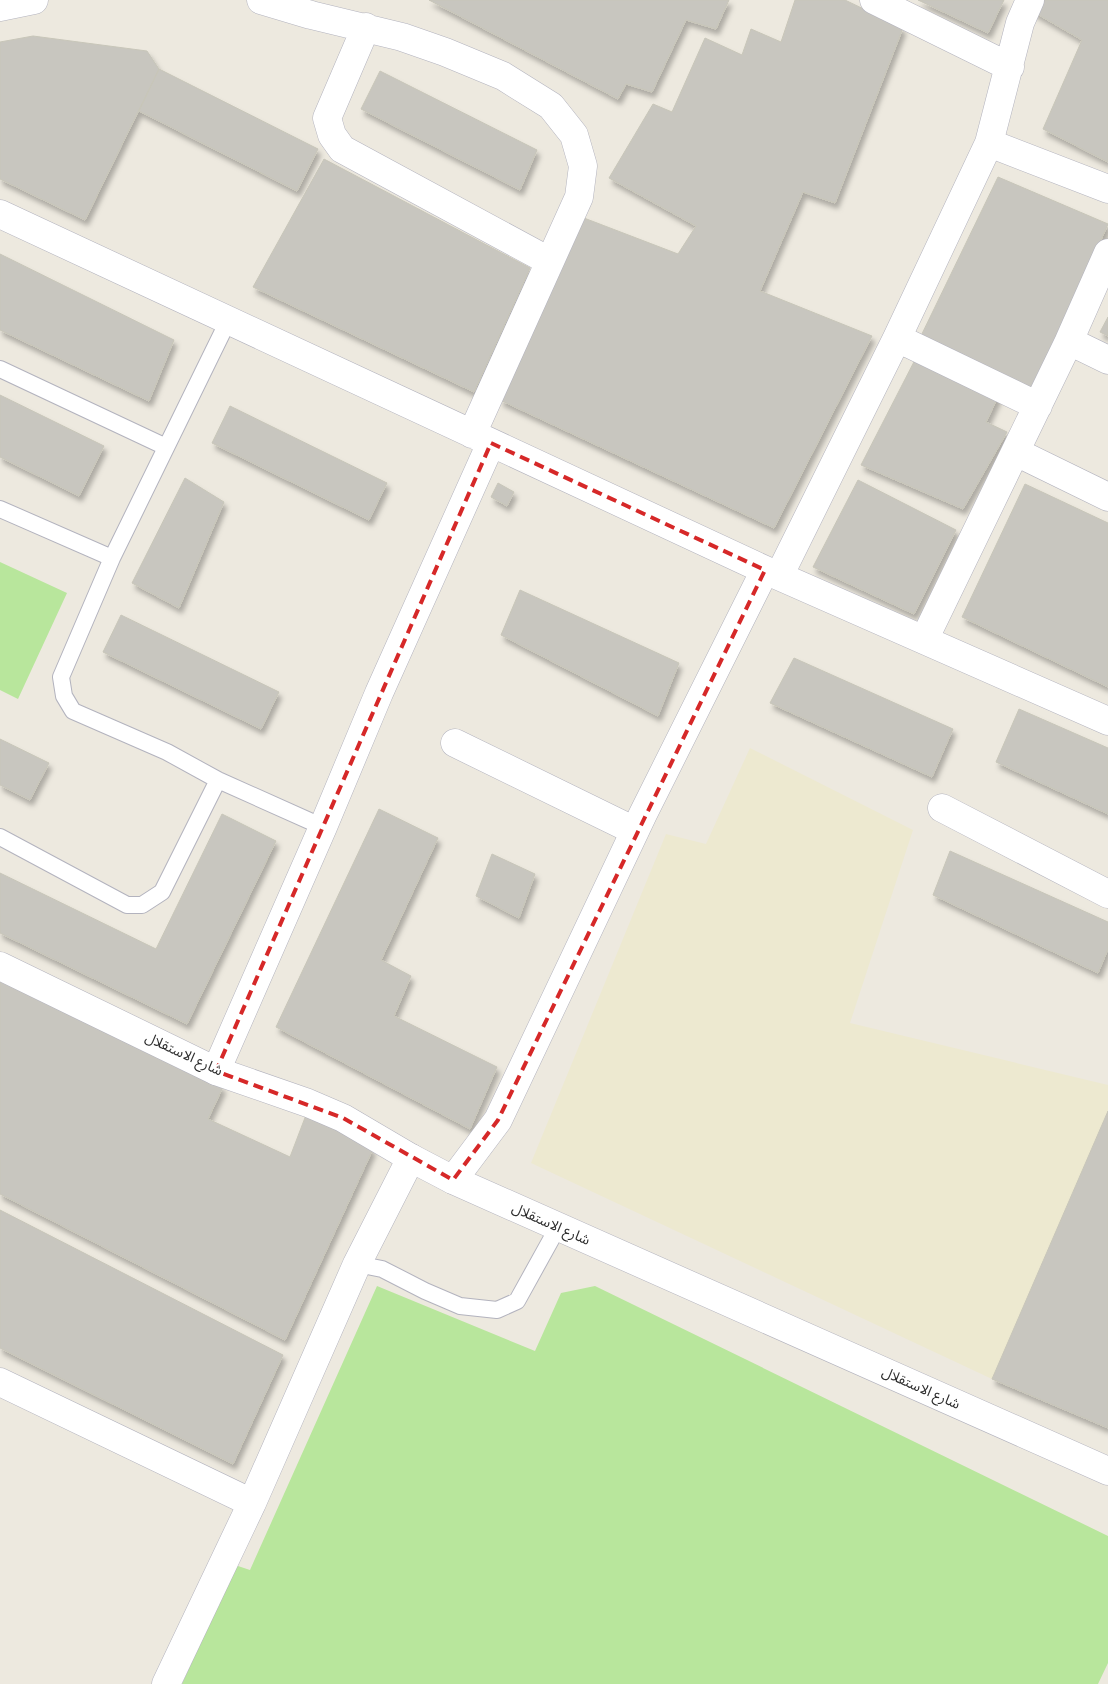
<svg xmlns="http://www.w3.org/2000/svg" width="1108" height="1684" font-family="'Fira Sans','Noto Sans Arabic',sans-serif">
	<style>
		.education { fill: #ede9d0 }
		.pitch { fill: #b8e69c }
		.building { fill: #c8c6bf; stroke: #c8c6b9; filter: url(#shadow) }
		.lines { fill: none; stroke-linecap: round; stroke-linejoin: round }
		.lane-casing { stroke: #b3b3be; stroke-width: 18 }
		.street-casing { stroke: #b3b3be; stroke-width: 29 }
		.secondary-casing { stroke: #b3b3be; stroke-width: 29 }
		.lane { stroke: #fff; stroke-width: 16 }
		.street { stroke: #fff; stroke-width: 28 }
		.secondary { stroke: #fff; stroke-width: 28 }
		.marked { fill: none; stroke: #d62828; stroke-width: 4; stroke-dasharray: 10 6; stroke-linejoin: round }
		.labels { text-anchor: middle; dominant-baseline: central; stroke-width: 4; stroke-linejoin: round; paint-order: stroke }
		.street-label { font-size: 14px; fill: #2c2c2c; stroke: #fff }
	</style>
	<defs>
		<filter id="shadow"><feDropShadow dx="3" dy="5.5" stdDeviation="2.5" flood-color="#0004"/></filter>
	</defs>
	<rect width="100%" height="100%" fill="#ede9df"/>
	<path class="education" d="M750,748l163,82 -63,193 258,62v26l-116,268 -461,-216 135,-329 40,10z"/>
	<path class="pitch" d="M0,562l67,31 -49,106 -18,-9z
		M377,1286l158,65 26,-58 34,-7 513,250v127l-10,21h-916l53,-119 15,5z"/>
	<path class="building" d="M429,0h300l-13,29 -30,-9 -34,72 -26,-8 -8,15z
		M795,0h50l58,28 -68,175 -32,-11 -43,99 112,45 -98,192 -274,-128 84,-182 94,36 18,-28 -87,-48 44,-74 19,8 33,-74 37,17 9,-26 30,13z
		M918,0h86l-16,33z
		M1038,0h70v162l-65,-33 39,-89 -50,-29z
		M33,36l114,15 12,18 -74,151 -85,-41v-137z
		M159,69l159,80 -21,42 -158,-80z
		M380,71l157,79 -17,40 -159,-81z
		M324,159l206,109 -56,124 -221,-105z
		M998,177l110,47 -75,170 -114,-54z
		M0,254l174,86 -25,61 -149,-71z
		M1108,317v19l-8,-4z
		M918,354l81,41 -13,27 21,10 -44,77 -102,-44z
		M0,395l104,51 -25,50 -79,-39z
		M230,406l157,77 -18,37 -157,-77z
		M185,478l39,24 -45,106 -47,-25z
		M858,480l98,50 -42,84 -101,-47z
		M498,483l16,9 -7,14 -16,-9z
		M1025,484l83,39v164l-146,-70z
		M520,590l159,73 -21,53 -157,-81z
		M121,615l158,77 -18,37 -158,-77z
		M794,658l159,71 -21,48 -162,-74z
		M1019,709l89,39v66l-112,-52z
		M0,739l49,24 -19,37 -30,-15z
		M379,809l59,29 -57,122 30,16 -17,40 103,51 -27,62 -194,-102z
		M222,814l54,27 -89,183 -187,-91v-60l156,76z
		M950,851l158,71v27l-10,24 -165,-78z
		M492,854l43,20 -16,44 -43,-22z
		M0,979l223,108 -15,32 82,38 16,-42 67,34 -88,191 -285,-146z
		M1108,1111v317l-116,-49z
		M0,1210l283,145 -50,109 -233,-116z"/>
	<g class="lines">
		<g class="lane-casing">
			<path id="lane" d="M228,321l-116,237 -51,119 3,19 9,15 94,41 51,28 105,47
				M0,369l166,78
				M0,509l112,49
				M0,837l127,68h15l20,-13 56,-112
				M357,1264l25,5 43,22 35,15 37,4 20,-9 41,-74"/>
		</g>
		<g class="street-casing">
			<path id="street" d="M261,0l50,15 91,22 43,15 58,24 48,30 23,29 9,31 -4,31 -107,237
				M874,0l136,67
				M0,7l34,-7
				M366,27l-39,91 5,17 10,14 207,112
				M989,143l119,46
				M0,214l765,356 343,151
				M1108,253l-39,88 39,19
				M897,338l141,68
				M1016,452l92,45
				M779,576l118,-238 92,-195 31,-120 10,-23
				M924,640l145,-299
				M455,743l180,88
				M942,808l166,86
				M216,1071l107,-244 56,-134 112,-250
				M453,1180l45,-60 145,-306 122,-244
				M0,1382l252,121
				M166,1684l86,-181 105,-239 54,-106"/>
		</g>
		<g class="secondary-casing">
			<path id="secondary" d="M0,966l216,105 92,32 35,15 68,40 42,22 655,291"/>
		</g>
		<use href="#lane" class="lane"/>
		<use href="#street" class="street"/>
		<use href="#secondary" class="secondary"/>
	</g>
	<path class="marked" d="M491,443l274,127 -267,550 -45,60 -110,-62 -127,-47z"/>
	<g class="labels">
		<g class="street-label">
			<text transform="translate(184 1054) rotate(25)">شارع الاستقلال</text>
			<text transform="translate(551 1224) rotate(24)">شارع الاستقلال</text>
			<text transform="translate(921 1388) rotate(24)">شارع الاستقلال</text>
		</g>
	</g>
</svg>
